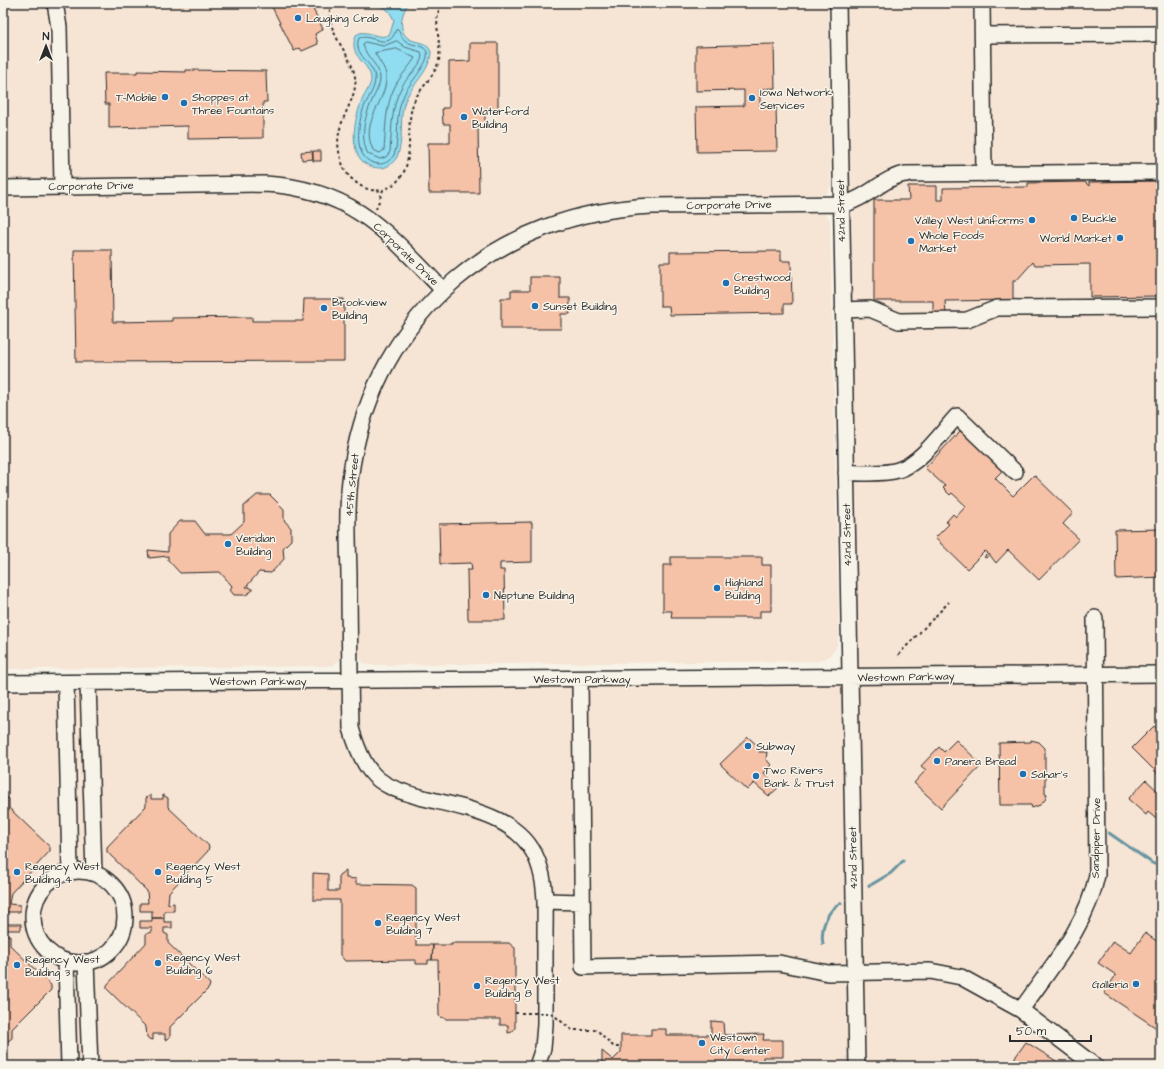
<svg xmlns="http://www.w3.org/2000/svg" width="1164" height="1069" font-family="'Architects Daughter',sans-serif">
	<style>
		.built { fill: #f6e4d4 }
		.water { fill: #90dcf0; stroke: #6895a1 }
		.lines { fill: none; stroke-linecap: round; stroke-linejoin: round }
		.shore { stroke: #53727a; stroke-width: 1 }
		.stream { stroke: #6895a1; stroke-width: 3 }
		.building { fill: #f5c1a7; stroke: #2b2b2b }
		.minor-casing { stroke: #2b2b2b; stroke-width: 18 }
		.path { stroke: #2b2b2b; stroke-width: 2; stroke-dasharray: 3 3; stroke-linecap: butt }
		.minor { stroke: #f7f3e8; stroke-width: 15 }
		.path-bridge { stroke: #2b2b2b; stroke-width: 2; stroke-dasharray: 3 3; stroke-linecap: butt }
		.poi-dot { fill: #1f6fb2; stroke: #f7f3e8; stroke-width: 1.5 }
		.labels { text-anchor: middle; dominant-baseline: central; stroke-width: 3; stroke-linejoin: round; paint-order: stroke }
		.poi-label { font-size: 11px; fill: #2b2b2b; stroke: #f7f3e8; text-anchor: start }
		.street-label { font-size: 11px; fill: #2b2b2b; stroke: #f7f3e8 }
	</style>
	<rect width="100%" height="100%" fill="#f7f3e8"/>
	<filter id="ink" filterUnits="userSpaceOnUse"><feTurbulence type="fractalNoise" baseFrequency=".025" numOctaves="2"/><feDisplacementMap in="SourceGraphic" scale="8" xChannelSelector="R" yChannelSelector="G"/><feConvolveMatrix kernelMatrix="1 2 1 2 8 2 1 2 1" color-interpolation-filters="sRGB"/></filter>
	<g filter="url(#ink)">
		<path class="built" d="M3,3h825l3,183 -4,7 -7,2 -180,3 -26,2 -39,8 -39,13 -18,8 -34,20 -32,23 -7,3 -9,-5 -42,-43 -27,-20 -29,-15 -31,-10 -48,-5 -256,3z
			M838,3h323v1063h-1158v-382l846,-7z
			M276,193l35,6 43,18 24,17 47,48 3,8 -2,6 -21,26 -25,38 -19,41 -13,44 -7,45 1,162 -2,7 -7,6 -10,1 -320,3v-473z
			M644,213l177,1h4l5,6 9,416 -3,12 -8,9 -11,4 -446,4 -9,-3 -5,-10v-170l3,-21 10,-40 7,-20 19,-38 23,-35 29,-31 16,-15 36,-25 39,-20 62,-19z"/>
		<path class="water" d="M375,3h34c-7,8 -12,27 -1,35 8,6 19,2 23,14 -1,21 -21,33 -27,52 -5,17 0,37 -7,53 -4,6 -9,11 -17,11 -10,0 -18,-5 -22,-13 -8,-18 -2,-40 5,-57 3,-6 8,-13 8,-19 -1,-17 -24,-22 -15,-44 10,-8 23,7 34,-1l4,-14 -5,-9z"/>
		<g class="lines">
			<path class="shore" d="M398,29c3,4 3,9 8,12 5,5 18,3 21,11 3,11 -19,32 -23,43 -11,22 -3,42 -10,60 -4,6 -9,9 -15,9 -26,-2 -22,-36 -16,-54 3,-10 12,-20 12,-31 0,-16 -23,-24 -16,-41 13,-5 30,15 37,-8z
				M397,41l8,6 16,5c5,10 -14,25 -19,34 -11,20 -10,42 -12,66l-4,5 -6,2 -12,-5c-8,-16 -4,-35 3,-51 3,-8 8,-15 9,-23 1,-15 -15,-22 -17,-36l2,-2 18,4z
				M397,49l18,9c-5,8 -12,15 -17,23 -13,21 -12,45 -14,69l-4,3 -7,-3c-14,-29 15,-49 13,-75 -1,-8 -8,-15 -11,-22z"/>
			<path class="stream" d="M1109,833l43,30 9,4
				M869,886l22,-13 12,-12
				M823,944c-3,-16 4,-34 18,-41"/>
		</g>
		<path class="building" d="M270,3h34l2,4 5,-2 12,24 -8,5 3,10 -16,7 -2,-3 -6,3z
			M470,43h28v66h-13v16h-7l1,68h-50l-1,-50h22v-19h-7l-1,-16h7v-46l21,-1z
			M774,44l1,44 -15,1v17h16l1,45 -80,1 -1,-45 48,-1v-16l-48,1v-45z
			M186,70l80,1 1,31h-4v36l-75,1v-13l-79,2v-24h-4l-1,-31h33v-2l49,1z
			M312,151l1,8 -11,1 -1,-8z
			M313,151h8v10h-8z
			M1161,181v115l-71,1v-33l-55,1 -2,-3 -17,19h-3v19l-68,1 1,13h-13v-13h-59v-101h35l-1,-14h29v14h6v-12l85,-1v-4l57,-1 4,4v-4z
			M74,250h38l1,72 59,-1v-3l80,-1v4h51l1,-22h40v62l-268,1z
			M781,251v10h10l1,43h-8v9l-114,2 -1,-9h-9v-44h10v-10z
			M530,277h30v21h10v16h-9v15h-60v-31h10v-8h19z
			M961,430l42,40 -8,8 18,18 21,-21 39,38 -10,11 16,15 -40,41 -31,-30 -12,13 -7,-9 -3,4 -2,-1 4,-4 -3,-2 -18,18 -32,-31 14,-14 -3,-2 7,-8 3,3 10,-11 -14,-13 -2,2 -7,-7 2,-2 -20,-18z
			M3,490h1v78h-1z
			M257,495h13l14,14v11l7,8v12l-8,8 1,11 -13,14 -12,-1 -13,15h3l4,3 -7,5h-12l-4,-5 2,-4 -12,-14 -40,1 -12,-13v-4l-19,2 -1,-8 20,2v-18l12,-13h15l10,13h26l13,-12v-16z
			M532,522v40l-32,1v7h4l1,50h-37l-1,-50h5l-1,-7 -31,1 -1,-40z
			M1161,529v48l-45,2 -1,-49z
			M671,557h91v8h9v46h-11v7h-89l1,-7h-9v-46h8z
			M1154,726l7,7v44l-29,-29z
			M748,737l12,11 -2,2 1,2h8l-1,7 5,6 -7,8 15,14 -10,9 -15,-13 -7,7 -27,-26z
			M956,740l26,25 -41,43 -27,-25 12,-13 -5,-4 18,-19 5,5z
			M1031,740l8,2 6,6v46h2l-2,6 -5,5 -8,3 -1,-3h-31l-1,-62 32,-1z
			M1146,780l15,14v25l-4,-3 -2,2 -7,-6 -2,3 -18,-16z
			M151,795v4h12v-4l5,3v9l41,39 -1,5 -39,41 -1,12 6,-1v8h-10v7h-12v-7h-12v-8h8l-1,-12 -40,-39v-5l39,-41v-8z
			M4,796l5,3v9l41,39v4l-39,42 -2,11 11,1v7h-14v7h-3z
			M346,870v8l10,1v5l56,1 4,3v57h17l-1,15h-4v4h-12v-4l-71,1 -5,-6v-55h-27v-27l15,1v17h11v-16z
			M152,918h12v4h8v6h-8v5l4,2v8l42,41 -1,4 -39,39v10l-5,3v-6h-12v6l-4,-1 -2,-2 -1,-10 -39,-38v-4l39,-42v-9l6,-2v-4h-12v-7h12z
			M3,919h3v5h15v6h-16l1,4 4,2v9l41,40v5l-39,39v9l-5,4v-6h-4z
			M1145,933l16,11v87l-57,-38 12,-18 -18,-12 15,-22 18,12z
			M452,943h57l6,5v80l-3,4 -4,1v-8h-8v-6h-54l-7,-3 -1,-56h-6l1,-15h19z
			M711,1021l12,1 1,13 40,-1 -1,6h20v17h-20v9h-157l-4,-3v-12l11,9 8,-8v-17h30v-6h15v6h45z
			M1026,1042l38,24h-55z"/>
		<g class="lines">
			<g class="minor-casing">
				<path id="minor" d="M55,3l4,24 3,159
					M838,3l19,1063
					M982,3l2,171
					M983,35l178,-1
					M3,188l262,-4c88,5 122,48 178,106
					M843,310l27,-1 29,12 68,-1 30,-12 164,-1
					M846,473c16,-1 37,2 52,-3 22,-6 44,-38 59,-54l58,56
					M580,679l3,288 196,-4 49,10 102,-2 31,6 60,33 74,56
					M3,683l1158,-9
					M66,683l4,188
					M88,683l6,190
					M33 917a46 46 0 1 1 92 0a46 46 0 1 1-92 0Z
					M545,901l37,1
					M66,961l3,105
					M86,962l4,104
					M1021,1010c29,-42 66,-84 76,-135l-2,-257
					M537,1066l6,-18 2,-23c0,-29 0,-59 0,-88 0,-26 2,-51 -7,-75 -18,-49 -79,-54 -122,-66 -16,-5 -34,-10 -45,-24 -10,-12 -16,-30 -20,-44 -1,-51 -2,-103 -2,-154 -1,-36 -3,-73 3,-108 25,-154 148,-254 301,-260l193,-2c7,-3 14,-6 20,-10 14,-8 23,-17 39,-20l256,-2"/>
			</g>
			<path class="path" d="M331,3c-7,31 20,48 24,74 4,26 -26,47 -14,82 2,8 5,15 12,21 9,8 18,12 30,10
				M376,209l7,-19c38,-14 20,-56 30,-86 6,-16 22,-27 26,-44 3,-17 -8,-43 4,-57
				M898,655l51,-53"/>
			<use href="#minor" class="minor"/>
			<path class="path-bridge" d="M515,1013h36l21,17h25l17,17h7"/>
		</g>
	</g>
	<g class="poi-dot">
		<circle cx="298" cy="18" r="4"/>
		<circle cx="165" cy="97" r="4"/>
		<circle cx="752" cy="98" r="4"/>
		<circle cx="184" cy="103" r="4"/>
		<circle cx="464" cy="117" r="4"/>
		<circle cx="1074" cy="218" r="4"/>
		<circle cx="1032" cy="220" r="4"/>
		<circle cx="1120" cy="238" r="4"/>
		<circle cx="911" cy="241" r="4"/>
		<circle cx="726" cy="283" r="4"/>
		<circle cx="535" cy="306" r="4"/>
		<circle cx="324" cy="308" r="4"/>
		<circle cx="228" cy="544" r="4"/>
		<circle cx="717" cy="588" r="4"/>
		<circle cx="486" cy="595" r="4"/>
		<circle cx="748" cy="746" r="4"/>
		<circle cx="937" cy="761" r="4"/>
		<circle cx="1023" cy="774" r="4"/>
		<circle cx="756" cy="776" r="4"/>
		<circle cx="17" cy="872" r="4"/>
		<circle cx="158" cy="872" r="4"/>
		<circle cx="378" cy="923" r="4"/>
		<circle cx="158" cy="963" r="4"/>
		<circle cx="17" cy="965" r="4"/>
		<circle cx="1136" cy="984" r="4"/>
		<circle cx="477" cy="986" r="4"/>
		<circle cx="702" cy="1043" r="4"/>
	</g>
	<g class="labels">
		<g class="poi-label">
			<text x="306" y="18">Laughing Crab</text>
			<text x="760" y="92">Iowa Network<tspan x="760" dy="13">Services</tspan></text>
			<text x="157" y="97" text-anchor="end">T-Mobile</text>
			<text x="192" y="97">Shoppes at<tspan x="192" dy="13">Three Fountains</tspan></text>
			<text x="472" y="111">Waterford<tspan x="472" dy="13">Building</tspan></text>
			<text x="1082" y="218">Buckle</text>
			<text x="1024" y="220" text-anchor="end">Valley West Uniforms</text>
			<text x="919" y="235">Whole Foods<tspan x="919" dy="13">Market</tspan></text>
			<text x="1112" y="238" text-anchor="end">World Market</text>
			<text x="734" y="277">Crestwood<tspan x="734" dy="13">Building</tspan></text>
			<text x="332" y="302">Brookview<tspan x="332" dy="13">Building</tspan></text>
			<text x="543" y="306">Sunset Building</text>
			<text x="236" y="538">Veridian<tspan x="236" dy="13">Building</tspan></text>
			<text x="725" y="582">Highland<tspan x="725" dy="13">Building</tspan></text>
			<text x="494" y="595">Neptune Building</text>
			<text x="756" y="746">Subway</text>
			<text x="945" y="761">Panera Bread</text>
			<text x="764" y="770">Two Rivers<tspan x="764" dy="13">Bank &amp; Trust</tspan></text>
			<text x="1031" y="774">Sahar's</text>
			<text x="25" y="866">Regency West<tspan x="25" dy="13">Building 4</tspan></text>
			<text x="166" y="866">Regency West<tspan x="166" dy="13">Building 5</tspan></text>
			<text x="386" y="917">Regency West<tspan x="386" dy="13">Building 7</tspan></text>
			<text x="166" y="957">Regency West<tspan x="166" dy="13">Building 6</tspan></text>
			<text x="25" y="959">Regency West<tspan x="25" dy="13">Building 3</tspan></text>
			<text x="485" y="980">Regency West<tspan x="485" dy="13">Building 8</tspan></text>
			<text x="1128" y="984" text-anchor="end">Galleria</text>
			<text x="710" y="1037">Westown<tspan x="710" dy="13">City Center</tspan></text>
		</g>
		<g class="street-label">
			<text transform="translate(91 186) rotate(-1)">Corporate Drive</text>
			<text transform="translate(729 205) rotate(-1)">Corporate Drive</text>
			<text transform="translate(841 211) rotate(-91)">42nd Street</text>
			<text transform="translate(406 254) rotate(44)">Corporate Drive</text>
			<text transform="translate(352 485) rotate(-84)">45th Street</text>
			<text transform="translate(847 535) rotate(-91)">42nd Street</text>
			<text transform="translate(906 677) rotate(-1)">Westown Parkway</text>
			<text x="582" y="679">Westown Parkway</text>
			<text x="258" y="681">Westown Parkway</text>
			<text transform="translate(1096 838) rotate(-89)">Sandpiper Drive</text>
			<text transform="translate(853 858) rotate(-91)">42nd Street</text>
		</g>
	</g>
	<rect width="1164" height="1069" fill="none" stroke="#f7f3e8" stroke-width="16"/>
	<rect x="8" y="8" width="1148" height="1053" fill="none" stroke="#2b2b2b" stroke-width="1.5" filter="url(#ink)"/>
	<g transform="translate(46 46)" stroke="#f7f3e8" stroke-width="3" paint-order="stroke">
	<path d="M0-3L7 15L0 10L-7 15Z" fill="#2b2b2b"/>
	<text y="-6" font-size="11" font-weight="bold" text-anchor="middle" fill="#2b2b2b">N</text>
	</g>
	<path d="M1010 1035v6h81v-6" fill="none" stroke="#2b2b2b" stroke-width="2"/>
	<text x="1016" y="1035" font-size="12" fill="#2b2b2b" stroke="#f7f3e8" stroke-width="3" paint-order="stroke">50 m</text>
</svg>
